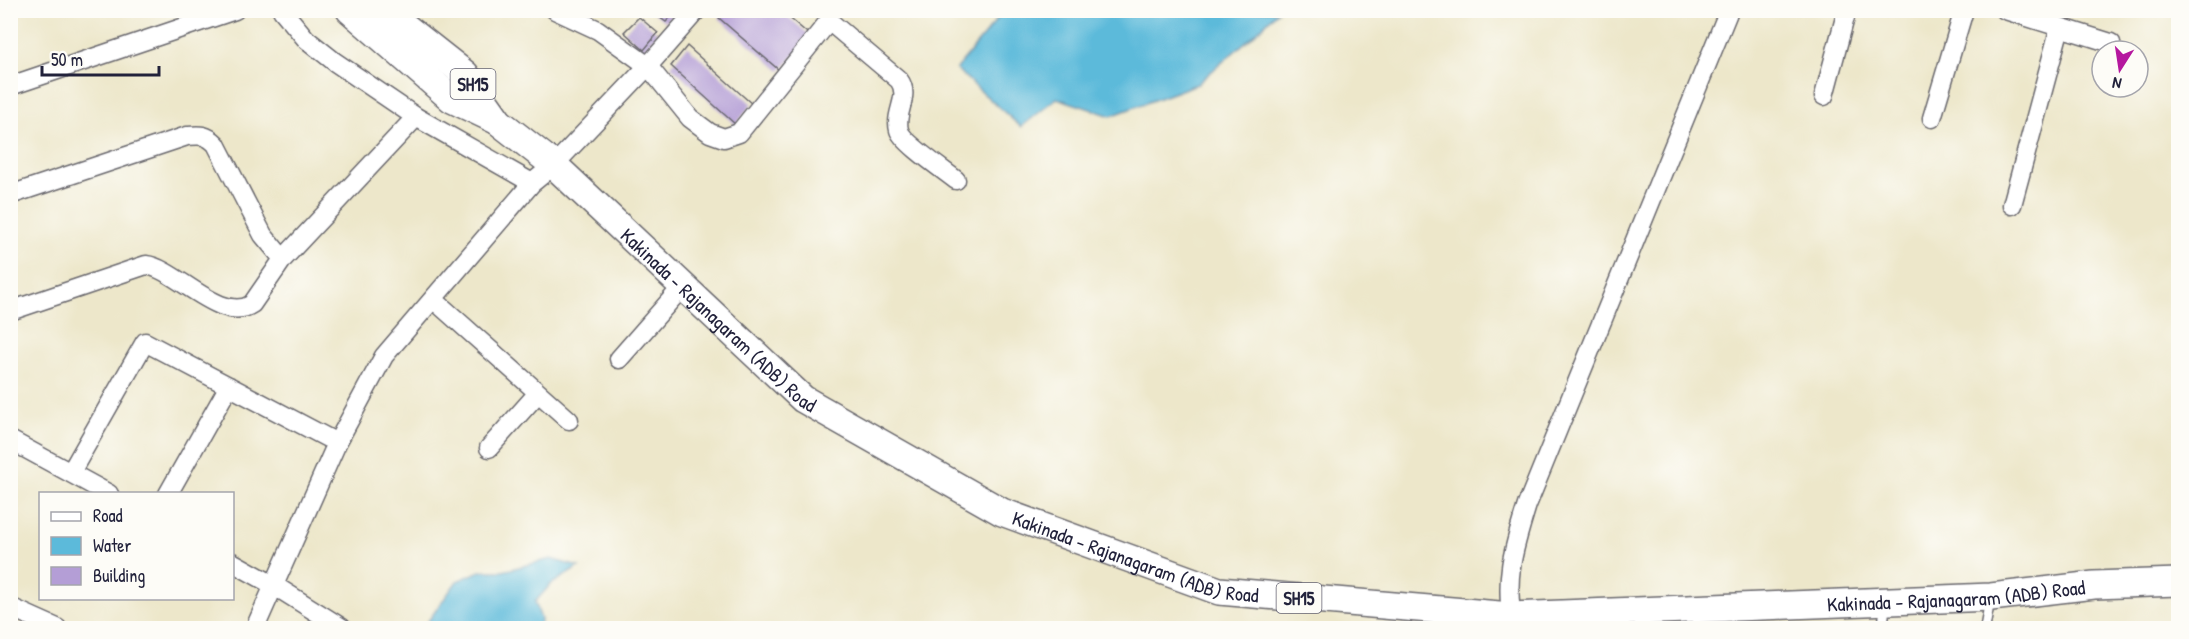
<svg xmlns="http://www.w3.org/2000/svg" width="2189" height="639" font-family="'Patrick Hand',sans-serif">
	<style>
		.water { fill: #5cbada; stroke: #3f6e8a; stroke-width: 1.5 }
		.building { fill: #b49ed6 }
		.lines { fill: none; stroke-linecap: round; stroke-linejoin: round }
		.service-casing { stroke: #69676d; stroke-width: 12 }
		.minor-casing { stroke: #69676d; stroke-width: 21 }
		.primary-casing { stroke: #69676d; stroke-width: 30 }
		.service { stroke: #fff; stroke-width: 9 }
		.minor { stroke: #fff; stroke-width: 18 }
		.primary { stroke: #fff; stroke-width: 27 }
		.labels { text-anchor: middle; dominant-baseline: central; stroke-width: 5; stroke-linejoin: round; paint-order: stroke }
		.shield { fill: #fdfcf7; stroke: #646373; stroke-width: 1.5 }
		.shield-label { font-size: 18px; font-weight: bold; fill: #22223b }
		.street-label { font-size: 20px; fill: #22223b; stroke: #fdfcf7 }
	</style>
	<rect width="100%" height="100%" fill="#fdfcf7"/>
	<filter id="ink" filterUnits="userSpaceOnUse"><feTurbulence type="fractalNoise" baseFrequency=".0167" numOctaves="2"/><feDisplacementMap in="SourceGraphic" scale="12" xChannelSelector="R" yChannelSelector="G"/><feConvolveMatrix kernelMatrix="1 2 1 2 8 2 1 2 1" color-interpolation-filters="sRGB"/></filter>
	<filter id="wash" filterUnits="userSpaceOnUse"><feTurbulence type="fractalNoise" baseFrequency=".008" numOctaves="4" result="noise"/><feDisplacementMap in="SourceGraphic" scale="24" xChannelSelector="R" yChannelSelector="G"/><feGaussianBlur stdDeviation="1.35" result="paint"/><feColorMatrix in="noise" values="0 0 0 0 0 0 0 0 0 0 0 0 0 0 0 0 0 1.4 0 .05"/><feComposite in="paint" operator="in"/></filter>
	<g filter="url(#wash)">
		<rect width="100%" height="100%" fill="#ede7ca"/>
		<path class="water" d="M1004,11v-1l274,1 -21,21 -60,52 -86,32 -54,-18 -36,29 -65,-58z
			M551,559l28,8 -29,18 -15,17 6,17 -1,9h-117l34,-47 23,-10h23z"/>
		<g id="blocks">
			<path class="building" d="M649,10h28l-11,12z
				M728,10h26l8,5 3,-5h15l32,27 -32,34 -61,-53z
				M639,17l19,16 -14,17 -20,-18z
				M687,46l65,58 -16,21 -65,-59z"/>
		</g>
	</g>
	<g filter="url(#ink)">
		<use href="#blocks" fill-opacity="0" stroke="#69676d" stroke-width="1.5"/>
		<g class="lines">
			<g class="service-casing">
				<path id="service" d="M1883,628l2,-24
					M1985,628l5,-29"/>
			</g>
			<g class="minor-casing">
				<path id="minor" d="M282,10l24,29 29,23 81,55 116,66
					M555,10l43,20 50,36 42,52 20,15 14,5 15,-5 90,-112 1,-11
					M2005,10l106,33
					M829,21l70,59c12,16 -5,32 0,50 3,12 46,41 57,50
					M10,86l225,-76
					M1824,96l23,-86
					M1932,118l32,-108
					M10,195l177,-59c13,-1 19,-2 29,8l47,91 20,24
					M2012,205l48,-178
					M433,299l136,121
					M10,311l136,-46c29,3 76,60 106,39l31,-45 133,-142
					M619,359l64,-73
					M10,440l99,54
					M489,448l49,-55
					M71,472l74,-130 192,101
					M168,494l61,-108
					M232,562l43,24 67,42
					M10,607l47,21
					M1513,626c-9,-48 0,-76 14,-121l202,-495
					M255,628l82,-185 47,-87 148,-173 22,-18 94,-99 49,-56"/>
			</g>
			<g class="primary-casing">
				<g id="primary">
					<path d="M350,10l102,89 46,22"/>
					<path id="s1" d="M384,10l81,64 34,48 55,43 249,234 199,113 217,79 292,25 480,-19 103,-12 84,-3"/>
				</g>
			</g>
			<use href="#service" class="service"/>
			<use href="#minor" class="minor"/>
			<use href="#primary" class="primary"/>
		</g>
	</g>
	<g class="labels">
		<g class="shield">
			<rect x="450.5" y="69" width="45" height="30" rx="4.5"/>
			<rect x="1276.5" y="583" width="45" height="30" rx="4.5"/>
		</g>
		<g class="shield-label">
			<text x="473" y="84">SH15</text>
			<text x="1299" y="598">SH15</text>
		</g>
		<g class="street-label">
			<text stroke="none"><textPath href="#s1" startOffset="458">Kakinada - Rajanagaram (ADB) Road</textPath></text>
			<text stroke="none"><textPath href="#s1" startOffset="944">Kakinada - Rajanagaram (ADB) Road</textPath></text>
			<text stroke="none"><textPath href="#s1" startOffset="1772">Kakinada - Rajanagaram (ADB) Road</textPath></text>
		</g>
	</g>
	<rect width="2189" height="639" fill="none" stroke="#fdfcf7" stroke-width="36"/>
	<rect x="39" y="492" width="195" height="108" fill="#fdfcf7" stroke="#a5a5ac" stroke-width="1.5"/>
	<rect x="51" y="512" width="30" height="9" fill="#ffffff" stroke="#a5a5ac" stroke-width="1.5"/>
	<text x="93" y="522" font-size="18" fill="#22223b">Road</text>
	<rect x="51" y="537" width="30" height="18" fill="#5cbada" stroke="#a5a5ac" stroke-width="1.5"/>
	<text x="93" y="552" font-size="18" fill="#22223b">Water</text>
	<rect x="51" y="567" width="30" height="18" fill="#b49ed6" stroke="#a5a5ac" stroke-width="1.5"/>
	<text x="93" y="582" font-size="18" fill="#22223b">Building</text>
	<g transform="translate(2120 69) rotate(192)"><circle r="28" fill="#fdfcf7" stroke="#a5a5ac" stroke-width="1.5"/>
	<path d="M0-4.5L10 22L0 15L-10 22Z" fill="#b5179e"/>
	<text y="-9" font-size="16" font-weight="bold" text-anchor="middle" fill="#22223b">N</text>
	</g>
	<path d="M42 66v9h117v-9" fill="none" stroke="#22223b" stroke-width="3"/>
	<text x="51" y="66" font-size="18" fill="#22223b" stroke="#fdfcf7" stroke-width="4.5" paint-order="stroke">50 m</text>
</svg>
